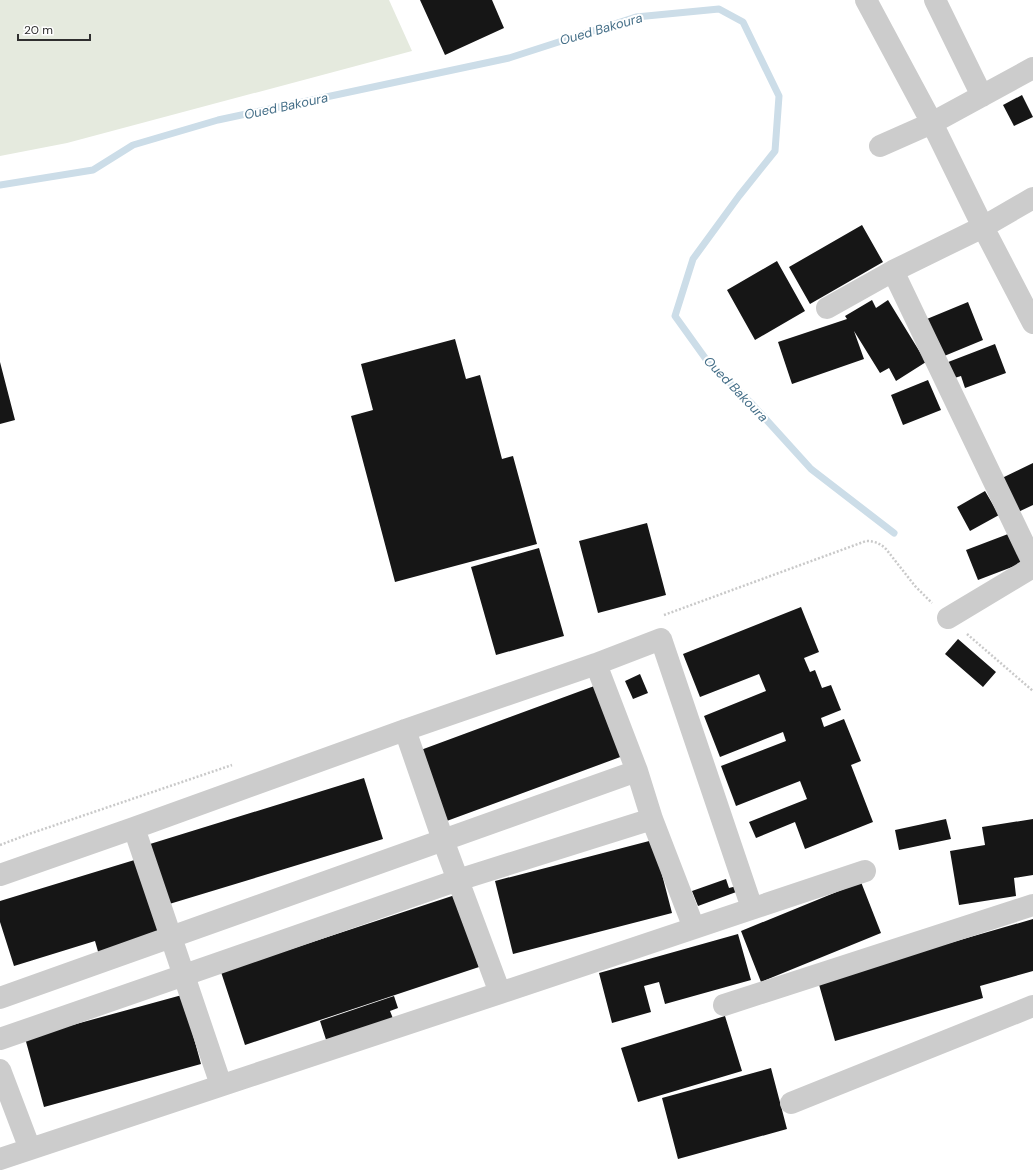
<svg xmlns="http://www.w3.org/2000/svg" width="1033" height="1172" font-family="'DM Sans',sans-serif">
	<style>
		.green { fill: #e5eade }
		.lines { fill: none; stroke-linecap: round; stroke-linejoin: round }
		.stream { stroke: #ccdde8; stroke-width: 7 }
		.building { fill: #161616 }
		.path { stroke: #c9c9c9; stroke-width: 2.5; stroke-dasharray: 2 2; stroke-linecap: butt }
		.minor { stroke: #ccc; stroke-width: 22 }
		.labels { text-anchor: middle; dominant-baseline: central; stroke-width: 4; stroke-linejoin: round; paint-order: stroke }
		.water-label { font-size: 13px; font-style: italic; fill: #456f88; stroke: #fff }
	</style>
	<rect width="100%" height="100%" fill="#fff"/>
	<path class="green" d="M0,0h389l23,51 -345,92 -67,13z"/>
	<g class="lines">
		<path class="stream" d="M0,185l93,-15 40,-25 85,-25 291,-62 127,-41 83,-8 24,13 36,74 -4,55 -36,45 -46,63 -18,57 33,46 44,42 59,65 83,64"/>
	</g>
	<path class="building" d="M420,0h72l12,28 -59,27z
		M1022,95l11,22 -19,9 -11,-21z
		M862,225l21,37 -73,42 -21,-37z
		M777,261l28,50 -50,29 -28,-50z
		M872,300l4,8 12,-8 38,62 -30,19 -7,-13 -9,5 -26,-42 10,28 -72,25 -14,-42 69,-23 -2,-3z
		M968,302l15,38 -46,19 -15,-38z
		M455,339l11,40 14,-4 22,84 11,-3 24,88 -142,38 -44,-166 22,-6 -12,-46z
		M995,344l11,29 -41,15 -4,-12 -13,4 -5,-16z
		M0,362l15,58 -15,4z
		M928,380l13,30 -38,15 -12,-30z
		M1033,463v42l-17,8 -16,-34z
		M985,491l14,24 -29,16 -13,-24z
		M647,523l19,72 -68,18 -19,-72z
		M1016,531l12,30 -50,19 -12,-30z
		M539,548l25,88 -68,19 -25,-88z
		M801,607l18,45 -15,6 6,14 5,-2 7,18 9,-3 10,25 -20,8 3,9 20,-8 17,42 -10,4 22,57 -68,27 -10,-27 -39,16 -7,-16 58,-23 -7,-18 -64,25 -15,-40 65,-25 -3,-9 -63,25 -16,-41 62,-25 -7,-17 -59,23 -17,-43z
		M958,639l38,33 -13,15 -38,-33z
		M640,674l8,19 -15,6 -8,-18z
		M597,685l26,71 -179,66 -26,-71z
		M364,778l19,61 -217,66 8,28 -75,22 -4,-14 -81,25 -14,-44v-21l141,-43 9,-14z
		M946,819l5,20 -52,11 -4,-20z
		M1033,819v56l-19,3 2,18 -57,9 -9,-54 35,-6 -3,-18z
		M653,840l19,73 -159,41 -18,-73z
		M726,879l3,9 8,-2 2,5 -41,15 -6,-15z
		M861,882l20,51 -120,49 -20,-51z
		M455,895l24,72 -234,78 -24,-73z
		M1033,919v52l-53,15 3,12 -148,43 -17,-60z
		M738,934l13,46 -86,24 -6,-22 -15,4 7,26 -39,11 -13,-50z
		M182,995l19,69 -157,43 -19,-69z
		M394,996l4,12 -8,3 6,15 -67,23 -9,-28z
		M725,1016l17,55 -104,31 -17,-54z
		M771,1068l16,61 -109,30 -16,-61z"/>
	<g class="lines">
		<path class="path" d="M664,615l202,-74c8,0 14,2 20,8l29,37 17,17
			M967,634l66,57
			M0,845l29,-11 203,-69"/>
		<path class="minor" d="M866,0l66,123 51,104 50,96
			M935,0l47,96
			M880,146l52,-23 101,-55
			M893,271l140,292
			M827,308l66,-37 90,-44 50,-29
			M948,618l85,-51
			M596,664l65,-25 91,269
			M405,730l38,110 57,153
			M134,828l87,257
			M0,875l134,-47 271,-98 191,-66 41,107 15,48 42,109
			M0,998l637,-227
			M724,1005l309,-100
			M0,1039l458,-159 194,-61
			M0,1070l30,79
			M791,1103l242,-97
			M0,1159l500,-166 365,-122"/>
	</g>
	<g class="labels">
		<g class="water-label">
			<text transform="translate(601 29) rotate(-16)">Oued Bakoura</text>
			<text transform="translate(286 106) rotate(-12)">Oued Bakoura</text>
			<text transform="translate(736 389) rotate(46)">Oued Bakoura</text>
		</g>
	</g>
	<path d="M18 34v6h72v-6" fill="none" stroke="#2f2f2f" stroke-width="2"/>
	<text x="24" y="34" font-size="12" fill="#2f2f2f" stroke="#ffffff" stroke-width="3" paint-order="stroke">20 m</text>
</svg>
